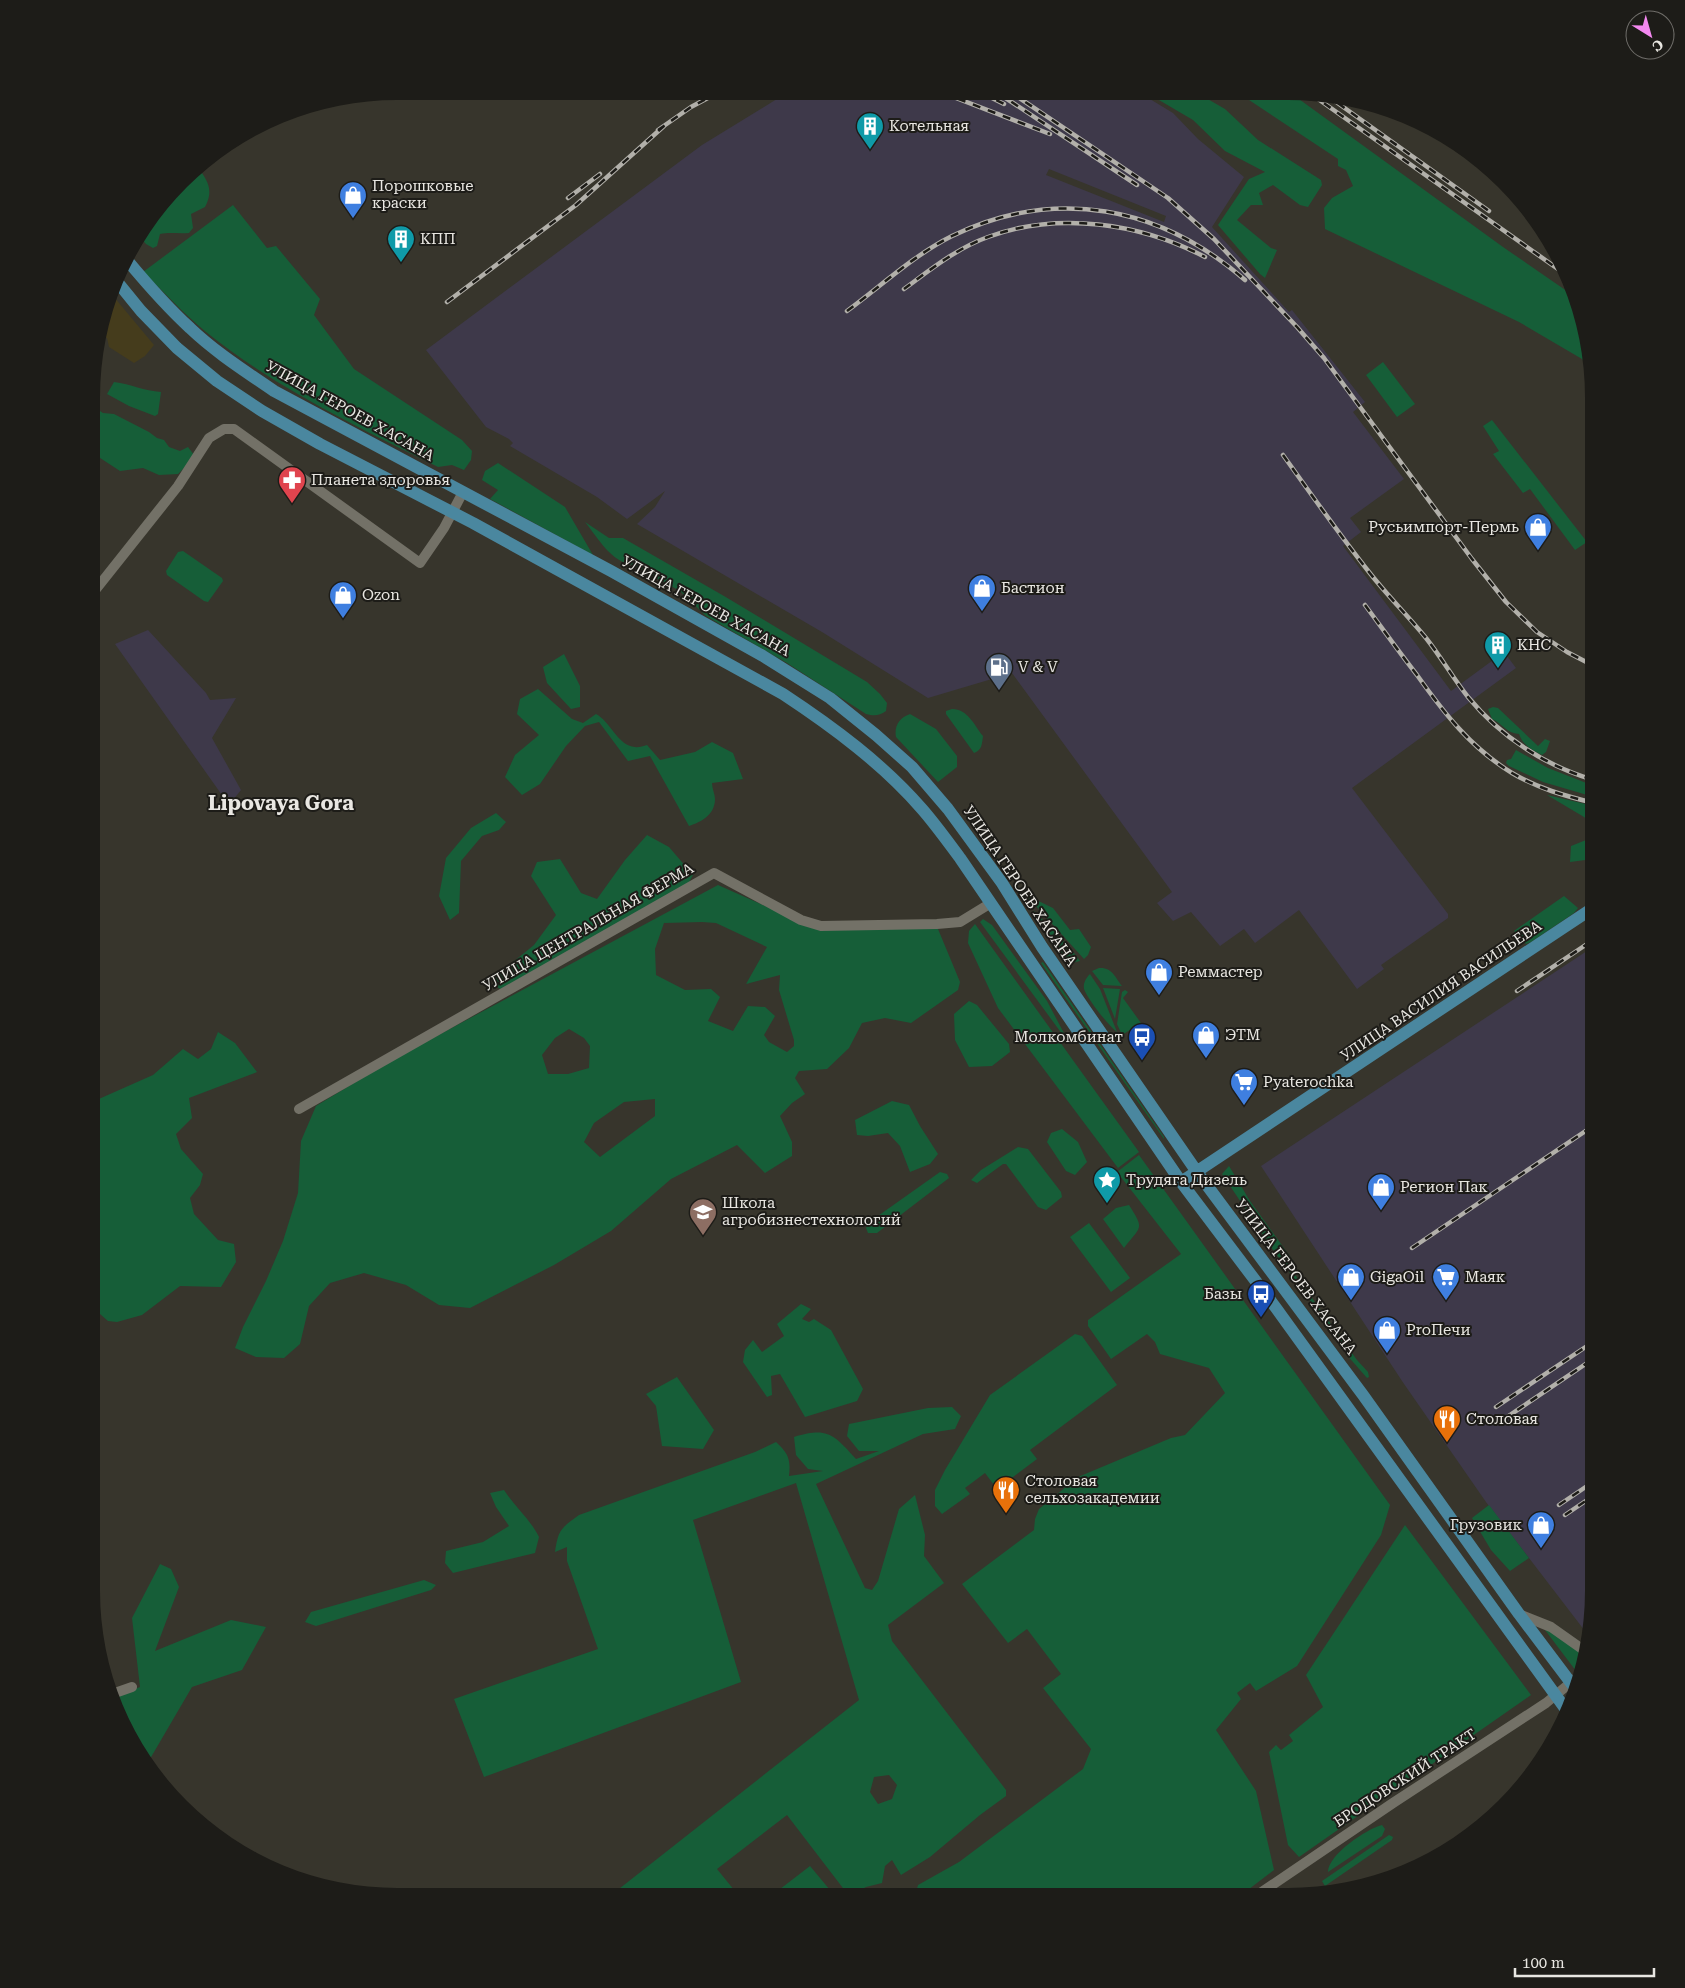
<svg xmlns="http://www.w3.org/2000/svg" width="1685" height="1988" font-family="'Roboto Serif',serif">
	<style>
		.industrial { fill: #3e394a; fill-rule: evenodd }
		.green { fill: #165e38; fill-rule: evenodd }
		.sand { fill: #453c1c }
		.lines { fill: none; stroke-linecap: round; stroke-linejoin: round }
		.minor { stroke: #737167; stroke-width: 10 }
		.major { stroke: #4a879f; stroke-width: 12 }
		.rail-casing { stroke: #b2b0aa; stroke-width: 4.5 }
		.rail { stroke: #1d1c18; stroke-width: 2.5; stroke-dasharray: 8; stroke-linecap: butt }
		.labels { text-anchor: middle; dominant-baseline: central; stroke-width: 4; stroke-linejoin: round; paint-order: stroke }
		.poi-label { font-size: 15px; fill: #e9e7e2; stroke: #1d1c18; text-anchor: start }
		.street-label { font-size: 15px; fill: #e9e7e2; stroke: #1d1c18 }
		.district-label { font-size: 20px; font-weight: bold; fill: #e9e7e2; stroke: #1d1c18 }
	</style>
	<rect width="100%" height="100%" fill="#37352c"/>
	<path class="industrial" d="M807,92l333,1 33,20 25,26 46,38 -32,50 77,85 3,-2 73,92 -12,10 51,67 -54,39 11,14 -18,14 108,145 53,-39 12,16 -164,120 96,126v4l-67,47 3,4 -27,20 -58,-79 -44,33 -11,-14 -24,17 -29,-34 -18,9 -16,-18 15,-11 -160,-219 -84,25 -106,-66 -185,-108 18,-17 10,-16 -38,28 -30,-22 -87,-51 3,-3 -4,-4 -23,-12 -60,-77 276,-205 83,-51zM1049,169l117,47 -2,6 -118,-47z
		M148,630l58,63 4,7 26,-2 -24,40 29,52 -12,15 -114,-161z
		M1593,947v664l-5,24 -102,-133 -84,-121 -141,-215z"/>
	<path class="green" d="M1147,93l52,1 26,15 33,31 63,40 1,5 -14,22 -8,-2 -27,-20 -14,8 4,12h-12l-14,15 34,28 6,2 -12,28 -5,-4 -42,-49 31,-46 16,-7 -40,-21 -32,-31z
		M1240,94h52l211,153 71,49 9,22 7,53 -8,-12 -63,-37 -194,-93 -1,-21 8,-10 21,-12 -7,-16 -8,-4v-7z
		M1423,125c33,15 68,38 90,67z
		M197,166c11,15 17,24 8,41l-14,7 2,14 -4,5c-11,1 -19,-1 -29,1l-3,12 -4,2 -7,-4 -7,-8z
		M233,205l34,43 9,-2 44,53 -6,16 40,54 108,71 10,11 -1,9 -7,10 -12,-5 -14,2c-80,-40 -161,-78 -232,-135 -22,-18 -42,-40 -63,-60z
		M1383,362l32,42 -18,13 -31,-42z
		M114,382c17,2 30,9 47,10l-3,22 -3,2 -26,-10 -22,-12z
		M94,407l9,6 11,1 35,18 8,6 7,2 5,7 11,4 8,-4 6,8 -7,10 -9,9 -19,1 -16,-7 -23,3 -26,-17z
		M1492,420l95,122 -12,8 -45,-61 -7,4 -30,-39 6,-3 -16,-25z
		M498,463l67,44 28,48 -103,-56 8,-9 -16,-10 3,-9z
		M585,522l24,16h14l101,58 143,86 13,12 7,9 -1,8c-7,5 -12,5 -20,3l-79,-51 -81,-47 -26,-25 -47,-26c-22,-3 -35,-27 -48,-43z
		M183,551l39,27 1,3 -15,21 -4,-1 -37,-26 -1,-4 12,-19z
		M564,654l16,32v21l-9,2 -24,-26 -4,-16z
		M538,689l34,30 11,4 13,-9c14,7 22,32 39,33 3,1 8,-1 12,-2l13,15 35,-8 17,-10 21,11 10,26 -31,4c0,6 3,11 3,16 0,16 -14,23 -26,27l-39,-70 -22,5 -29,-39 -14,4 -19,20 -26,38 -18,11 -17,-18 10,-22 24,-20 -22,-21 3,-15z
		M1493,707l5,1 40,38 7,-7 5,2 -4,11 -4,3c-11,-5 -19,-10 -23,-21 -13,-1 -16,-10 -27,-15l-4,-10z
		M952,709c16,0 22,16 31,27 -1,8 -1,14 -9,17l-28,-39v-3z
		M910,714l26,15 21,27v11l-19,15 -42,-45c-2,-11 3,-19 14,-23z
		M1516,750l32,18 46,18v11l-51,-15 -34,-16 -3,-3 1,-3 4,-1z
		M1547,795l47,11v20l-10,-9z
		M496,813l10,9 -7,8 -17,6 -21,25 -2,52 -9,7 -11,-24 7,-38 25,-30z
		M1594,834l-1,25 -23,3 1,-16 15,-6z
		M647,835l22,12 24,28 -5,9 -186,106 -5,-3 -4,-9 41,-33 22,-30 -25,-39 6,-14 23,-3 21,34 16,6 28,-39z
		M718,885l54,24 49,17 100,1 17,2 22,53 -2,8 -47,33 -26,-5 -23,5 -13,25 -22,21 -28,2 -4,7 10,16 -13,9 -12,13 12,26v14l-27,17 -28,-28 -66,34 -60,52 -57,34 -84,43 -31,-3 -33,-20 -42,-12 -34,10 -21,23 -9,38 -16,14 -28,-1 -21,-9 8,-21 23,-46 17,-40 15,-48 3,-52 15,-35 76,-46zM702,922l14,1 51,24 -21,37 34,-9 -1,15 15,50v6l-7,6 -18,-10 -5,-7 11,-19 -10,-9 -17,-1 -15,25 -25,-10 12,-24 -9,-8 -26,1 -29,-15 -1,-26 9,-26zM569,1029l15,9 6,8 -1,22 -21,6h-20l-6,-19 13,-17zM655,1099v17l-55,41 -16,-15 10,-19 30,-21z
		M1026,895l27,13 17,22 9,-1 12,18 -3,8 -4,4z
		M1564,896l14,12 -4,5 -43,29 -5,2 -12,-13z
		M1034,911l37,38 9,12 -9,2 -9,-6 -31,-44z
		M983,919l9,6 55,76 19,36 -1,1 -85,-116z
		M975,924l164,228 -21,16 -120,-160 -30,-65 1,-12z
		M1043,962l121,175v2l-123,-176z
		M1099,968c13,-1 16,9 23,18l-19,-1 -11,-14z
		M1090,974l10,15 17,43c-9,-7 -29,-32 -33,-43 -1,-6 2,-11 6,-15z
		M1103,988l17,1 -5,30z
		M1125,990l3,2 -5,6 18,25 -19,12 -5,-11 5,-32z
		M969,1001l8,4 32,39 1,8 -18,14 -23,1 -14,-27 -1,-26z
		M218,1032l17,11 22,29 -68,26 3,20 -16,16 5,15 22,25 -3,11 -10,13 4,16 24,26 16,4 2,18 -15,25 -41,-1 -38,29 -25,7 -9,-1 -16,-14v-205l61,-27 30,-26 15,10 13,-10z
		M892,1101l17,4 11,21 18,28 -8,10 -20,8 -10,-26 -12,-13 -20,3 -11,-1 -2,-15z
		M1062,1129l16,13 9,20 -12,13 -9,-4 -19,-29 4,-9z
		M1018,1147l10,2 33,43 1,5 -16,13 -8,-3 -32,-43h-3l-26,19 -6,-3 10,-10z
		M1139,1155l251,350 -9,30 -84,131 -41,25 -6,-8 -13,10 4,6 -25,31 40,61 18,79 -34,26h-325l3,-11 41,-23 124,-93 8,-20 -48,-61 18,-14 -34,-45 -19,14 -46,-59 72,-54 1,-11 4,-10 39,-32 93,-39 14,-3 40,-42 -16,-25 -49,-14 -5,-12 -8,-8 -36,25 -23,-33v-6l93,-66 -64,-82z
		M1229,1166l21,35 44,61 -4,6 67,92 11,12 1,5 -2,1 -21,-24 -2,-7 -73,-100 -49,-73z
		M940,1172l7,2 2,4 -72,55h-9l-2,-5 2,-5z
		M1129,1205c16,25 12,21 -5,43l-21,-29 13,-11z
		M1089,1223l41,55 -19,14 -41,-55z
		M801,1304l10,5 -9,10 7,3 5,-3 17,11 32,59 -6,12 -52,16 -25,-43 -9,2 1,19 -5,2 -24,-35 2,-12 8,-10 9,12 22,-16 -7,-12z
		M1075,1334l7,2 35,49 -87,65 7,9 -40,30 -12,-16 -20,15 5,6 -28,20 -7,-8v-16l10,-20 45,-75z
		M677,1377l37,53 -11,19 -41,-3 -6,-40 -10,-12z
		M952,1407l9,9 -6,13 -32,5 -107,50 49,104 7,2 6,-9 21,-72 16,-14 10,40 -1,21 20,27 -56,42 4,16 114,149v6l-26,19 -50,42 -29,18 -9,-15 -7,6 -3,17 -16,4 -17,9 -62,-81 -70,54 22,27h-129l249,-196 -63,-217 -103,37 48,162 -257,95 -30,-78 144,-50 -31,-88v-14l-12,5c3,-22 6,-24 24,-37l176,-63 21,-10c12,11 15,17 13,34l34,-5 -15,-2 -12,-14 -2,-18c34,-10 39,-3 62,22l23,-8h-20l-12,-15 2,-12 79,-16zM889,1775l8,10 -5,14 -14,5 -8,-12 4,-15z
		M504,1490c11,17 26,29 35,47l-4,16 -82,20 -8,-10 1,-12 37,-9 26,-16 -13,-19 -6,-14z
		M1489,1505l40,53 -19,13 -19,-21 -19,-32z
		M1405,1525l126,170 -232,162 -11,-12 -19,-93 7,-7 5,5 12,-9 -4,-6 34,-28 -17,-32z
		M160,1564l11,5 8,18 -24,64 76,-31 35,7 -24,43 -50,17 -45,77 -15,-20 -19,-47 27,-10 -8,-69z
		M424,1580l12,5 -5,5 -115,36 -11,-4 6,-10z
		M1542,1626l42,29 -2,12 -6,4z
		M1382,1825l3,4 -3,7 -54,36c0,-17 38,-43 54,-47z
		M1389,1835l4,2 -1,3 -67,46 -3,-5z
		M810,1866l25,30h-30l-11,-4 -7,4h-16z"/>
	<path class="sand" d="M114,297l40,48 -9,11 -11,7 -25,-16 -2,-9 -6,-2z"/>
	<g class="lines">
		<path class="minor" d="M93,593l85,-107 31,-48 15,-9h10l186,134 24,-35 19,-36
			M299,1109l415,-236 87,47 20,6 116,-2 23,-2 31,-19
			M1519,1614l32,13 34,24
			M112,1694l20,-7
			M1256,1896l137,-93 153,-100 34,-28"/>
		<path class="major" d="M127,260c20,24 40,47 63,68 25,24 55,43 84,63l337,180 152,85 67,42 46,37 36,32 36,42 54,74 40,64 155,225 166,223 156,219 58,77
			M119,284l22,27 36,37 40,33 45,30 58,33 153,79 310,171c50,33 100,70 139,115 14,16 26,33 38,49l221,324 95,126 291,403
			M1181,1182l412,-274"/>
		<g class="rail-casing">
			<path id="rail" d="M943,93l107,41
				M982,93l22,11
				M998,93l139,92
				M1012,93l156,105 46,41 83,88 27,31 148,201 34,43 31,30 30,20 27,14
				M1311,94l254,180
				M1325,94l164,117
				M658,130l33,-23 28,-15
				M568,198l32,-24
				M904,289c26,-19 53,-41 84,-52 70,-26 152,-14 217,20
				M447,302l129,-97 88,-79
				M847,311c34,-25 67,-56 105,-75 104,-50 208,-30 293,44
				M1283,455c28,39 56,79 86,117 18,23 38,43 57,66 15,19 27,40 42,59 32,39 77,69 126,83
				M1365,605c17,23 34,47 52,70 27,38 54,73 95,98 25,15 53,23 82,30
				M1517,991l76,-51
				M1412,1248l181,-122
				M1496,1407l97,-65
				M1504,1419l89,-60
				M1559,1505l34,-23
				M1565,1515l28,-19"/>
		</g>
		<use href="#rail" class="rail"/>
	</g>
	<defs>
		<g id="building-pin" transform="scale(1.4375)"><path d="M0 17L-7.5 6A9.5 9.5 0 1 1 7.5 6Z" fill="#0f9aa8" stroke="#1d1c18"/><path d="M-4-6H4V6H1V3H-1V6H-4ZM-2.5-4.3h1.7v1.8h-1.7ZM.8-4.3h1.7v1.8H.8ZM-2.5-1h1.7V.8h-1.7ZM.8-1h1.7V.8H.8Z" fill="#fff"/></g>
		<g id="shop-pin" transform="scale(1.4375)"><path d="M0 17L-7.5 6A9.5 9.5 0 1 1 7.5 6Z" fill="#3f7fe0" stroke="#1d1c18"/><path d="M-5-2.5h2.3a2.7 3.5 0 0 1 5.4 0H5L5.5 6h-11ZM-1.5-2.5h3a1.5 2.3 0 0 0-3 0Z" fill="#fff"/></g>
		<g id="pharmacy-pin" transform="scale(1.4375)"><path d="M0 17L-7.5 6A9.5 9.5 0 1 1 7.5 6Z" fill="#e0444e" stroke="#1d1c18"/><path d="M-2-6h4v4h4v4h-4v4h-4v-4h-4v-4h4Z" fill="#fff"/></g>
		<g id="fuel-pin" transform="scale(1.4375)"><path d="M0 17L-7.5 6A9.5 9.5 0 1 1 7.5 6Z" fill="#5c6f8a" stroke="#1d1c18"/><path d="M-5.5-6h7V0h2V4h1.3V-2.5L3-4.5l.8-.8L6-3V5H2.5V1h-1V6h-7ZM-4.2-4.7v3.2H.2V-4.7Z" fill="#fff"/></g>
		<g id="bus-pin" transform="scale(1.4375)"><path d="M0 17L-7.5 6A9.5 9.5 0 1 1 7.5 6Z" fill="#1a4fb4" stroke="#1d1c18"/><path d="M-5-6H5V4H4V6H2V4H-2V6H-4V4H-5ZM-3.5-4V0h7V-4ZM-3.5 1.2v1.5H-2V1.2ZM2 1.2v1.5H3.5V1.2Z" fill="#fff"/></g>
		<g id="supermarket-pin" transform="scale(1.4375)"><path d="M0 17L-7.5 6A9.5 9.5 0 1 1 7.5 6Z" fill="#3f7fe0" stroke="#1d1c18"/><path d="M-6-5.5h2.5l.6 2H6L4.5 2H-2.5L-4.4-4H-6ZM-1.5 3.2a1.3 1.3 0 1 0 .1 0ZM3 3.2a1.3 1.3 0 1 0 .1 0Z" fill="#fff"/></g>
		<g id="sight-pin" transform="scale(1.4375)"><path d="M0 17L-7.5 6A9.5 9.5 0 1 1 7.5 6Z" fill="#0f9aa8" stroke="#1d1c18"/><path d="M0-6L1.8-2.2L6-1.7L2.9 1.2L3.7 5.4L0 3.3L-3.7 5.4L-2.9 1.2L-6-1.7L-1.8-2.2Z" fill="#fff"/></g>
		<g id="school-pin" transform="scale(1.4375)"><path d="M0 17L-7.5 6A9.5 9.5 0 1 1 7.5 6Z" fill="#8d6e63" stroke="#1d1c18"/><path d="M0-5L7-2L0 1L-7-2ZM-4 1L0 2.5L4 1V4Q0 6-4 4Z" fill="#fff"/></g>
		<g id="restaurant-pin" transform="scale(1.4375)"><path d="M0 17L-7.5 6A9.5 9.5 0 1 1 7.5 6Z" fill="#e8710a" stroke="#1d1c18"/><path d="M-5-6h1v4h1v-4h1v4h1v-4h1v5L-1.5 .5V6h-2V.5L-5-1ZM5-6V6H3V1.5H1.5Q1.5-4 5-6Z" fill="#fff"/></g>
	</defs>
	<g fill-rule="evenodd">
		<use href="#building-pin" x="870" y="126"/>
		<use href="#shop-pin" x="353" y="195"/>
		<use href="#building-pin" x="401" y="239"/>
		<use href="#pharmacy-pin" x="292" y="480"/>
		<use href="#shop-pin" x="1538" y="527"/>
		<use href="#shop-pin" x="982" y="588"/>
		<use href="#shop-pin" x="343" y="595"/>
		<use href="#building-pin" x="1498" y="645"/>
		<use href="#fuel-pin" x="999" y="667"/>
		<use href="#shop-pin" x="1159" y="972"/>
		<use href="#shop-pin" x="1206" y="1035"/>
		<use href="#bus-pin" x="1142" y="1037"/>
		<use href="#supermarket-pin" x="1244" y="1082"/>
		<use href="#sight-pin" x="1107" y="1180"/>
		<use href="#shop-pin" x="1381" y="1187"/>
		<use href="#school-pin" x="703" y="1212"/>
		<use href="#shop-pin" x="1351" y="1277"/>
		<use href="#supermarket-pin" x="1446" y="1277"/>
		<use href="#bus-pin" x="1261" y="1294"/>
		<use href="#shop-pin" x="1387" y="1330"/>
		<use href="#restaurant-pin" x="1447" y="1419"/>
		<use href="#restaurant-pin" x="1006" y="1490"/>
		<use href="#shop-pin" x="1541" y="1525"/>
	</g>
	<g class="labels">
		<g class="poi-label">
			<text x="889" y="126">Котельная</text>
			<text x="372" y="186">Порошковые<tspan x="372" dy="17">краски</tspan></text>
			<text x="420" y="239">КПП</text>
			<text x="311" y="480">Планета здоровья</text>
			<text x="1519" y="527" text-anchor="end">Русьимпорт-Пермь</text>
			<text x="1001" y="588">Бастион</text>
			<text x="362" y="595">Ozon</text>
			<text x="1517" y="645">КНС</text>
			<text x="1018" y="667">V &amp; V</text>
			<text x="1178" y="972">Реммастер</text>
			<text x="1225" y="1035">ЭТМ</text>
			<text x="1123" y="1037" text-anchor="end">Молкомбинат</text>
			<text x="1263" y="1082">Pyaterochka</text>
			<text x="1126" y="1180">Трудяга Дизель</text>
			<text x="1400" y="1187">Регион Пак</text>
			<text x="722" y="1203">Школа<tspan x="722" dy="17">агробизнестехнологий</tspan></text>
			<text x="1370" y="1277">GigaOil</text>
			<text x="1465" y="1277">Маяк</text>
			<text x="1242" y="1294" text-anchor="end">Базы</text>
			<text x="1406" y="1330">ProПечи</text>
			<text x="1466" y="1419">Столовая</text>
			<text x="1025" y="1481">Столовая<tspan x="1025" dy="17">сельхозакадемии</tspan></text>
			<text x="1522" y="1525" text-anchor="end">Грузовик</text>
		</g>
		<g class="street-label">
			<text transform="translate(350 411) rotate(29)">УЛИЦА ГЕРОЕВ ХАСАНА</text>
			<text transform="translate(706 606) rotate(29)">УЛИЦА ГЕРОЕВ ХАСАНА</text>
			<text transform="translate(1020 886) rotate(56)">УЛИЦА ГЕРОЕВ ХАСАНА</text>
			<text transform="translate(588 927) rotate(-30)">УЛИЦА ЦЕНТРАЛЬНАЯ ФЕРМА</text>
			<text transform="translate(1441 991) rotate(-34)">УЛИЦА ВАСИЛИЯ ВАСИЛЬЕВА</text>
			<text transform="translate(1296 1277) rotate(53)">УЛИЦА ГЕРОЕВ ХАСАНА</text>
			<text transform="translate(1405 1778) rotate(-33)">БРОДОВСКИЙ ТРАКТ</text>
		</g>
		<g class="district-label">
			<text x="281" y="803">Lipovaya Gora</text>
		</g>
	</g>
	<path d="M0 0H1685V1988H0ZM397 100H1288A297 297 0 0 1 1585 397V1591A297 297 0 0 1 1288 1888H397A297 297 0 0 1 100 1591V397A297 297 0 0 1 397 100Z" fill="#1d1c18" fill-rule="evenodd"/>
	<g transform="translate(1650 35) rotate(143)"><circle r="24" fill="#1d1c18" stroke="#6f6d69"/>
	<path d="M0-4L9 19L0 12L-9 19Z" fill="#f489f0"/>
	<text y="-8" font-size="14" font-weight="bold" text-anchor="middle" fill="#e9e7e2">С</text>
	</g>
	<path d="M1515 1968v8h139v-8" fill="none" stroke="#e9e7e2" stroke-width="2.5"/>
	<text x="1522" y="1968" font-size="15" fill="#e9e7e2" stroke="#1d1c18" stroke-width="4" paint-order="stroke">100 m</text>
</svg>
